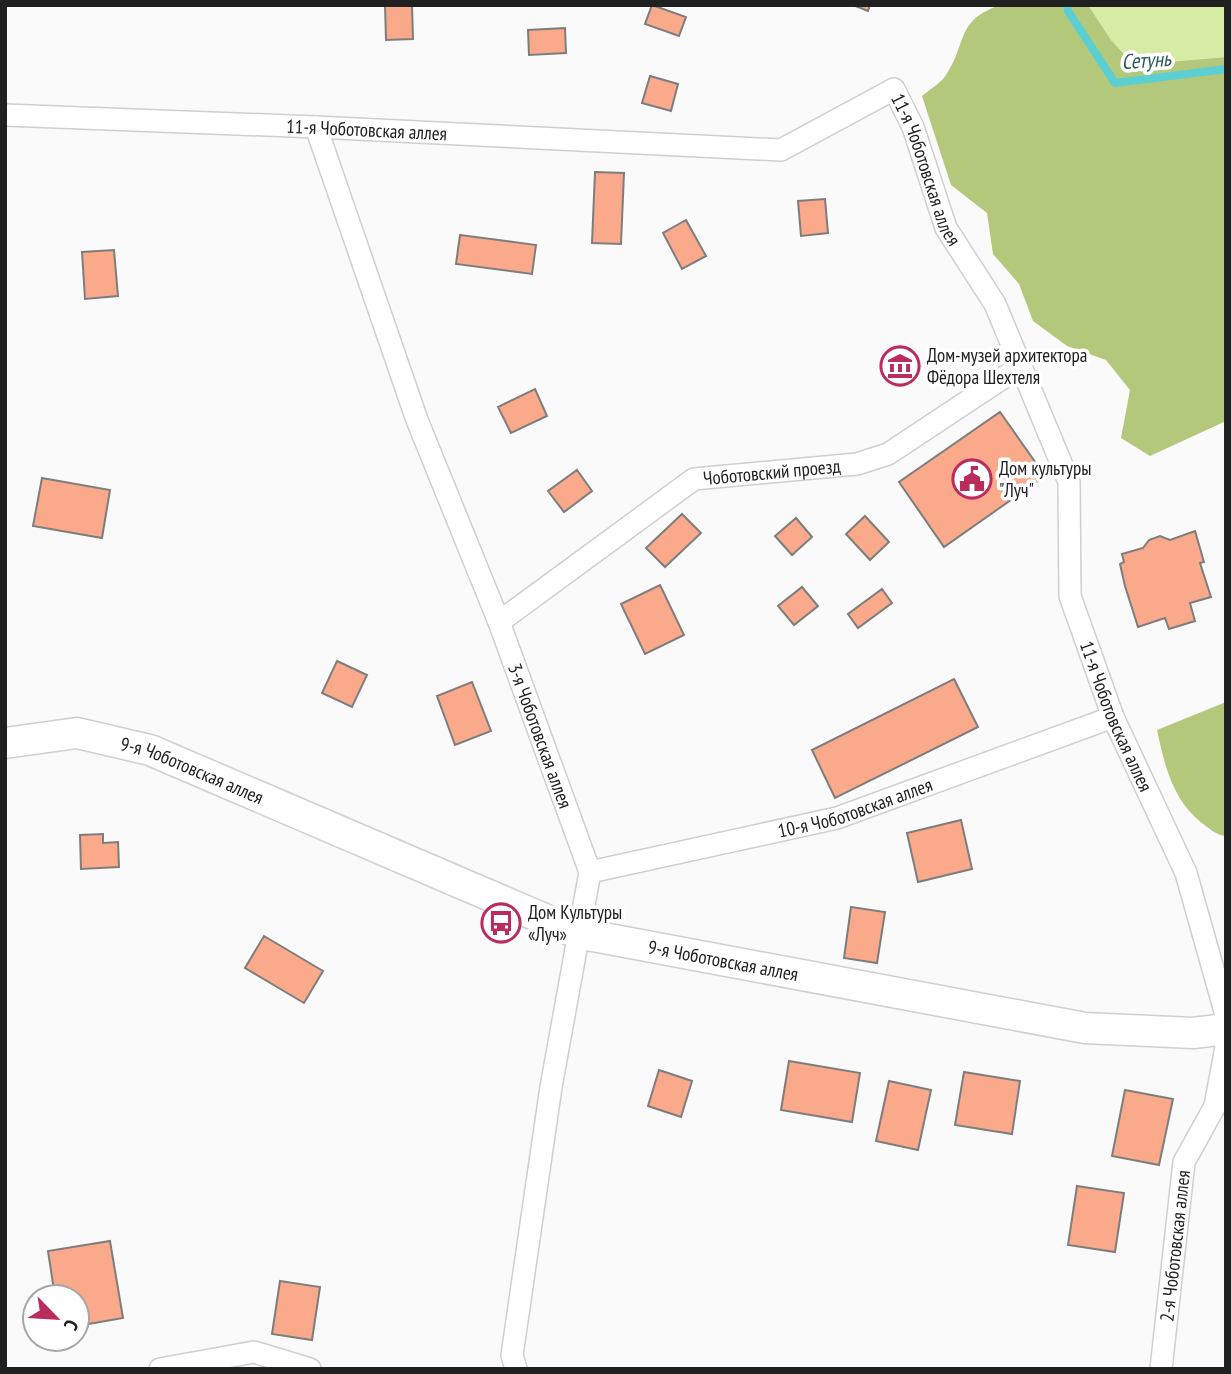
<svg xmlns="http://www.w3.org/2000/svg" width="1231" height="1374" font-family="'PT Sans Narrow',sans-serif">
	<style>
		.green { fill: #d8eba4 }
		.forest { fill: #b3c87b }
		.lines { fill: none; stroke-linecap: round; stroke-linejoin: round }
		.stream { stroke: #5bcfd2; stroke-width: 8 }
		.building { fill: #faaa8a; stroke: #7e7d7d; stroke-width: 2 }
		.street-casing { stroke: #cfced0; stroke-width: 24 }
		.secondary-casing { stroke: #cfced0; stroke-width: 33 }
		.street { stroke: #fff; stroke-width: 21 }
		.secondary { stroke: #fff; stroke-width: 30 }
		.labels { text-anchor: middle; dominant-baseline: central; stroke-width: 7; stroke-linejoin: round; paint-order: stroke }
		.street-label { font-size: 19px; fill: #202020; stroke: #fff }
		.poi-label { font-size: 19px; fill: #202020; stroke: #fff; text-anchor: start }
		.water-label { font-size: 21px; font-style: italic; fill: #27595b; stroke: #fff }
	</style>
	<rect width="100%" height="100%" fill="#fafafb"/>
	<path class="green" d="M1088,5h138v52l-92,8 -23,-25z"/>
	<path class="forest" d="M1000,5h88l23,35 23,25 92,-8v364l-76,35 -29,-18 9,-48 -24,-30 -39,-14 -34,-25 -14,-37 -26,-30 -6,-41 -36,-28 -29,-89c7,-6 19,-13 24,-21 22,-33 9,-54 54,-70z
		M1226,702v134c-10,-1 -16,-7 -24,-13 -30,-24 -37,-57 -45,-93z"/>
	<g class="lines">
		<path class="stream" d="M1067,5l1,6 47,72 111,-14"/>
	</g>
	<path class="building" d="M385,5h27l1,34 -27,1z
		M652,5l34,12 -7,19 -34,-12z
		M853,5h17l-2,6z
		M565,28l1,25 -37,2 -1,-25z
		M650,76l28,8 -7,27 -29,-8z
		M595,172l29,1 -3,71 -29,-1z
		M825,199l3,34 -27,3 -3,-35z
		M686,220l20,36 -24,13 -19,-36z
		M460,235l76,10 -4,29 -76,-10z
		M114,250l4,46 -33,3 -3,-47z
		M535,389l12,27 -36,17 -13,-26z
		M1000,412l45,64 -101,71 -45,-65z
		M577,470l15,21 -28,21 -16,-21z
		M42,478l68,12 -8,48 -69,-12z
		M682,514l19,19 -36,34 -19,-19z
		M865,516l24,26 -19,18 -24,-26z
		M796,518l16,19 -20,18 -17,-19z
		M1195,531l9,31 -4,1 11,34 -21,6 5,18 -26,8 -4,-11 -27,9 -13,-41 -5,-22 4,-2 -2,-8 21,-6 6,-8 11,-4 10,4z
		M660,585l24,50 -39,19 -24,-50z
		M802,587l16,19 -24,19 -16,-19z
		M882,589l10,14 -34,25 -10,-14z
		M337,661l30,14 -15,32 -30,-14z
		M954,679l24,48 -143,71 -23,-48z
		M472,682l19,49 -36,14 -18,-49z
		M961,820l11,49 -54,13 -11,-49z
		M103,834v9l15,-1 1,25 -38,2 -1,-34z
		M851,907l34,5 -8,51 -33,-5z
		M264,936l59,35 -19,32 -59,-35z
		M789,1061l71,12 -8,49 -71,-12z
		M659,1070l33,11 -11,36 -33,-11z
		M964,1072l56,9 -8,53 -57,-9z
		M889,1081l42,9 -13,60 -42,-9z
		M1125,1090l48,9 -14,66 -47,-9z
		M1077,1186l47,7 -9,59 -47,-7z
		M110,1241l13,77 -46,8v-29h-22l-7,-46z
		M280,1281l40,6 -8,53 -40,-6z"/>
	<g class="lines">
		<g class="street-casing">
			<g id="street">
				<path id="s1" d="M5,115l311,12 465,23 113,-61 19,38 33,101 49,76 74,178 1,114 43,121 73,156 40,142"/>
				<path id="s2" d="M316,127l101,293 82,202 91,250 -39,215 -39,268 4,14"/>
				<path id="s3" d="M499,622l195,-143 163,-15 31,-10 133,-88"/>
				<path id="s4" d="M590,872l247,-54 276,-101"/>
				<path d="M160,1369l94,-17 56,17"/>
				<path id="s5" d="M1161,1369l23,-207 31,-56 11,-59"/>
			</g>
		</g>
		<g class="secondary-casing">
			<g id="secondary">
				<path id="s6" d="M5,743l72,-10 73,17 427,183 508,95 108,5 33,-4"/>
			</g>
		</g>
		<use href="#street" class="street"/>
		<use href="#secondary" class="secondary"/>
	</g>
	<defs>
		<g id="museum-ring" transform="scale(2.0125)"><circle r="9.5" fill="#fff" stroke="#ba2c5c" stroke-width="1.5"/><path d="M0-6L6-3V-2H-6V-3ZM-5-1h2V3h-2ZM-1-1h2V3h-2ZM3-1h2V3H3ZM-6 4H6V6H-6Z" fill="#ba2c5c"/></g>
		<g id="civic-ring" transform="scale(2.0125)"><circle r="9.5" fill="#fff" stroke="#ba2c5c" stroke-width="1.5"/><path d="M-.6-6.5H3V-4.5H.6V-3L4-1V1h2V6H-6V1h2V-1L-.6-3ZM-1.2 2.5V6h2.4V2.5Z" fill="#ba2c5c"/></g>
		<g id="bus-ring" transform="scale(2.0125)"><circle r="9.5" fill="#fff" stroke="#ba2c5c" stroke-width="1.5"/><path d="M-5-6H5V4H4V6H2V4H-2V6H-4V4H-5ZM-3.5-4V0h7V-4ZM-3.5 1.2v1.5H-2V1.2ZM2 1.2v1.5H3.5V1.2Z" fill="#ba2c5c"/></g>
	</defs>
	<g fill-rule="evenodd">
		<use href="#museum-ring" x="900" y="366"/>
		<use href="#civic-ring" x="972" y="479"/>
		<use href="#bus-ring" x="501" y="923"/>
	</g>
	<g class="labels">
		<g class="street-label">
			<text stroke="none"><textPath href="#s1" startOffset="362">11-я Чоботовская аллея</textPath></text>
			<text stroke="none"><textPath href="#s1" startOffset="992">11-я Чоботовская аллея</textPath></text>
			<text stroke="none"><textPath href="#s3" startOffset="320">Чоботовский проезд</textPath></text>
			<text stroke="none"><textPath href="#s1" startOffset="1580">11-я Чоботовская аллея</textPath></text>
			<text stroke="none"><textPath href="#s2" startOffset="649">3-я Чоботовская аллея</textPath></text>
			<text stroke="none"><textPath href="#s6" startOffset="194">9-я Чоботовская аллея</textPath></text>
			<text stroke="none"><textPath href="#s4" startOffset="273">10-я Чоботовская аллея</textPath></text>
			<text stroke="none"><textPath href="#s6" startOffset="761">9-я Чоботовская аллея</textPath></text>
			<text stroke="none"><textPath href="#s5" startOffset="124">2-я Чоботовская аллея</textPath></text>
		</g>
		<g class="poi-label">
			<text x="927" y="355">Дом-музей архитектора<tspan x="927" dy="22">Фёдора Шехтеля</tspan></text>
			<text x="999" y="468">Дом культуры<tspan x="999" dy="22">"Луч"</tspan></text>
			<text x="528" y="912">Дом Культуры<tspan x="528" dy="22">«Луч»</tspan></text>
		</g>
		<g class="water-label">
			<text transform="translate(1146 60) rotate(-4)">Сетунь</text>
		</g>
	</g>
	<rect width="1231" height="1374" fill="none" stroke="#202020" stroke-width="14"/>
	<g transform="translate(56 1318) rotate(115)"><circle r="33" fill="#ffffff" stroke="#a6a6a6" stroke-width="2"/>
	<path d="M0-5L12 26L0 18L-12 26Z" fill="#ba2c5c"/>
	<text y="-10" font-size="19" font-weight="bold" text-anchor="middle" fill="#202020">С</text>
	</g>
</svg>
